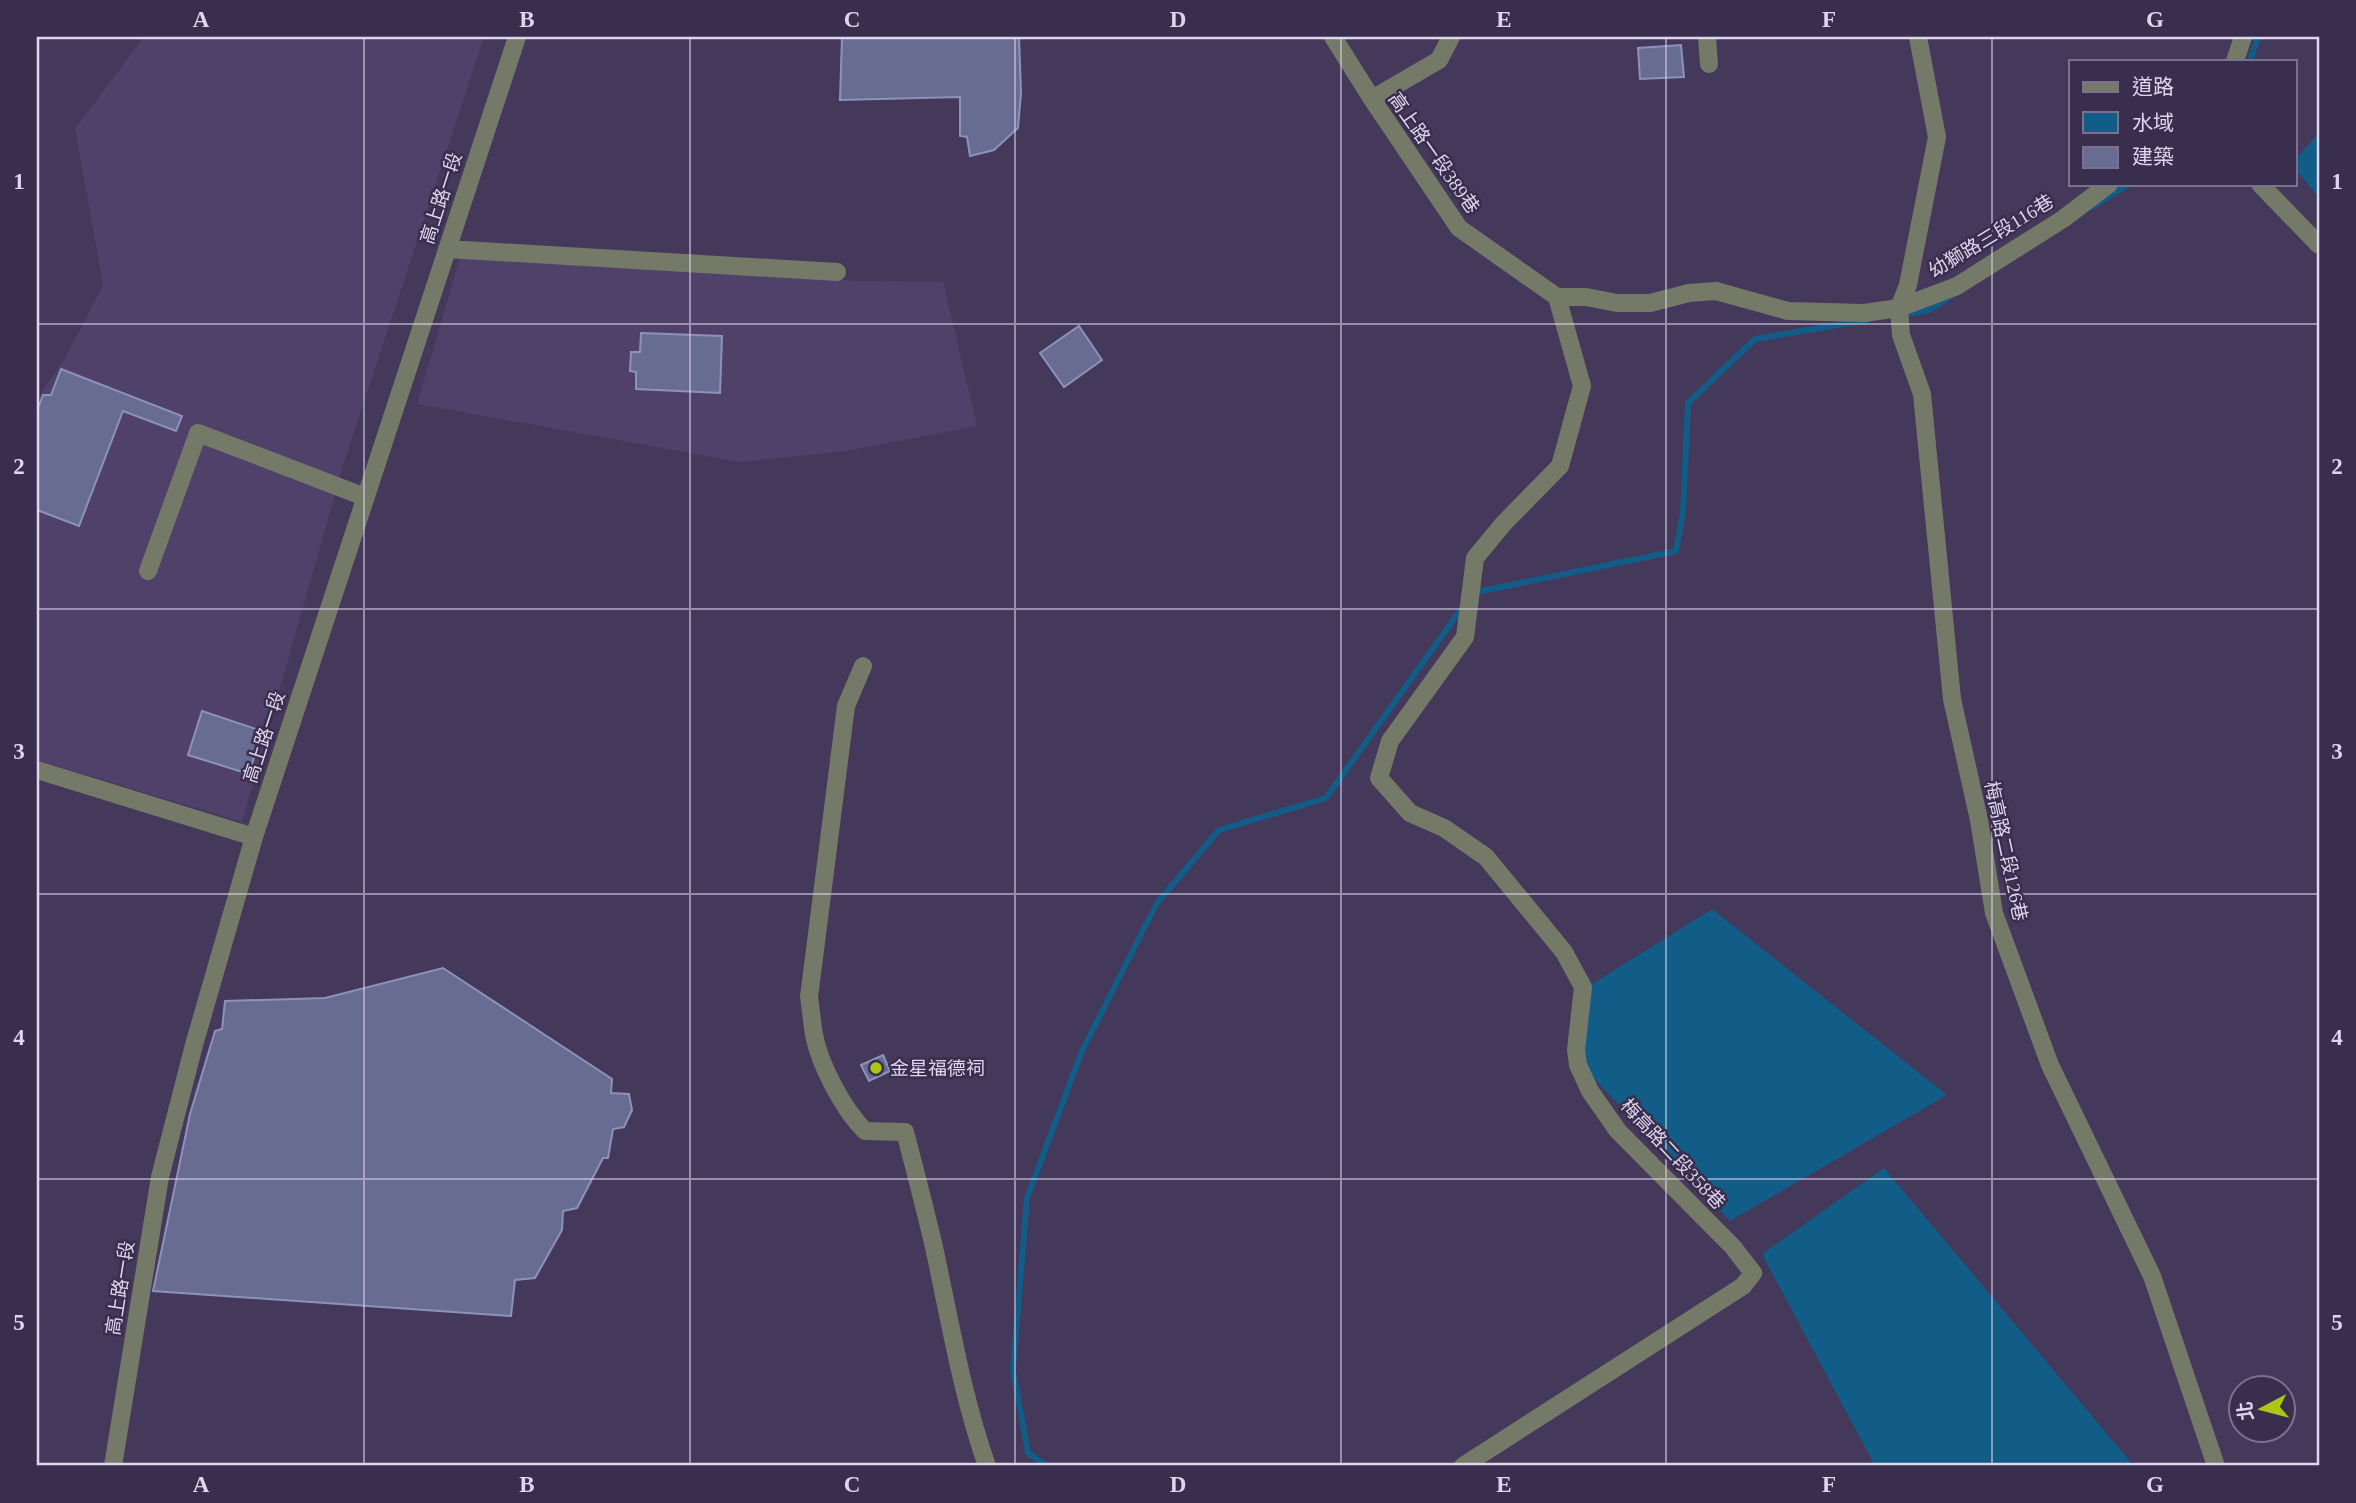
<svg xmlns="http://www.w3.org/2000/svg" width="2356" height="1503" font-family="'Times New Roman','Noto Sans TC',serif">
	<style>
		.built { fill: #50416a }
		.water { fill: #125d87 }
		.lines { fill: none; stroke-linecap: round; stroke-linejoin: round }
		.stream { stroke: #125d87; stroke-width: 6 }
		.building { fill: #686c92; stroke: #8d92ba; stroke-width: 2 }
		.minor { stroke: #757a68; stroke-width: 18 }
		.grid { fill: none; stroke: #ddd6ec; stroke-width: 2; stroke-opacity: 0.55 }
		.poi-dot { fill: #abc615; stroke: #3a2e4f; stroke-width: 2.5 }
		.labels { text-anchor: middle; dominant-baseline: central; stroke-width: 5; stroke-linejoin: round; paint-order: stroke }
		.street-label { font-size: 19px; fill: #ddd6ec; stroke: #3a2e4f }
		.poi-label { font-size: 19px; fill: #ddd6ec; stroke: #3a2e4f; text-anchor: start }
		.neatline { fill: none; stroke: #ddd6ec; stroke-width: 2.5 }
		.grid-label { font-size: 23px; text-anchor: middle; font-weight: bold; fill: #ddd6ec }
	</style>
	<rect width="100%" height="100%" fill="#44385b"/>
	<path class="built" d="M144,37h340l-140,426 -102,359 -205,-62v-358l6,-13 20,-27 40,-77 -28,-156z
		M460,258l401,23 82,1 34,144 -130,25 -107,11 -323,-58z"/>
	<path class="water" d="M2319,133v64l-24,-28v-10z
		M1712,909l235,186 -217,126 -151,-158 5,-74z
		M1884,1168l250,298h-259l-113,-212z"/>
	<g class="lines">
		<path class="stream" d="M2250,61l8,-24
			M2092,207l37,-23
			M1902,315l27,-5 21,-13
			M1472,593l204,-42 7,-39 5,-109 67,-64 112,-19
			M1047,1466l-19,-13 -15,-83 14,-172 55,-147 75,-148 62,-73 107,-32 138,-193"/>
	</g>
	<path class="building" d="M842,37h177l2,56 -3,35 -24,22 -24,6 -3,-19 -7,-1v-39l-120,3z
		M1681,45l3,32 -44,2 -2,-31z
		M1079,326l23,34 -38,27 -24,-34z
		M641,333l81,3 -2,57 -84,-4v-17l-6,-1 1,-19h9z
		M61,369l121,47 -6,15 -53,-20 -44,115 -42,-16v-99l6,-16h8z
		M202,711l60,20 -13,43 -61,-19z
		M443,968l169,111 -1,14 18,1 3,16 -8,17 -11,2 -5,29h-5l-26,50 -14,3 -1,19 -27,48 -20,2 -4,36 -358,-25 37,-177 25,-83 7,-2 3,-28 100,-3z
		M883,1055l7,16 -21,10 -8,-16z"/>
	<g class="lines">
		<path class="minor" d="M1333,37l39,62 87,129 98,69
			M1707,37l2,27
			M1918,37l19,100 -29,148 -9,23 2,27 21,59 30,305 27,121 15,93 56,152 102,211 64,190
			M2235,61l8,-24
			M1372,99l67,-39 12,-23
			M2260,184l59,61
			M447,249l390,23
			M1557,297h29l31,6h33l39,-10 27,-2 72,20 76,2 35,-5 58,-22 106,-67 46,-35
			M148,571l50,-138 167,64
			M863,666l-17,40 -37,291c2,13 3,26 5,38 6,30 29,74 51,96l40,1c10,38 20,77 29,115 16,74 28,148 53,219
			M37,770l217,67
			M113,1466l47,-289 34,-132 60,-208 263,-800
			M1463,1466l280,-180 10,-13 -20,-26 -115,-116 -28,-40 -12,-26 -2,-15 7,-63 -19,-35 -78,-95 -42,-29 -34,-15 -31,-35 11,-37 75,-104 10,-79 29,-35 56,-57 22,-80 -25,-89"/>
	</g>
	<path class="grid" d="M364,37v1429M690,37v1429M1015,37v1429M1341,37v1429M1666,37v1429M1992,37v1429M37,324h2282M37,609h2282M37,894h2282M37,1179h2282"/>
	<circle class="poi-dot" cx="876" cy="1068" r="7"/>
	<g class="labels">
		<g class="street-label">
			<text transform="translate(1434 153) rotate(55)">高上路一段389巷</text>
			<text transform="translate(441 198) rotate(-72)">高上路一段</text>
			<text transform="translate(1991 236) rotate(-31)">幼獅路三段116巷</text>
			<text transform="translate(264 737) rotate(-72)">高上路一段</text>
			<text transform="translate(2006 851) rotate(78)">梅高路二段126巷</text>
			<text transform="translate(1673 1154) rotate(47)">梅高路二段358巷</text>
			<text transform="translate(120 1288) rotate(-81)">高上路一段</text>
		</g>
		<g class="poi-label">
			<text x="890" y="1068">金星福德祠</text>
		</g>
	</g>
	<rect width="2356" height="1503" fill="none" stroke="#3a2e4f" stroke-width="77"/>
	<rect x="2069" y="60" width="228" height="126" fill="#3a2e4f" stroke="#7b718e" stroke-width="2"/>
	<rect x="2083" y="82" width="35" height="10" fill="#757a68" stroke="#7b718e" stroke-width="2"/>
	<text x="2132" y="94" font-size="21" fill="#ddd6ec">道路</text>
	<rect x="2083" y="112" width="35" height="21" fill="#125d87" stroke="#7b718e" stroke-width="2"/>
	<text x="2132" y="130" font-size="21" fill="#ddd6ec">水域</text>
	<rect x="2083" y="147" width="35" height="21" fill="#686c92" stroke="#7b718e" stroke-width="2"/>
	<text x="2132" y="164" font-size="21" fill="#ddd6ec">建築</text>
	<g transform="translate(2262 1409) rotate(263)"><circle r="33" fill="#3a2e4f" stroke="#7b718e" stroke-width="2"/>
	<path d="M0-5L12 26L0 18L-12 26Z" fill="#abc615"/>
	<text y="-10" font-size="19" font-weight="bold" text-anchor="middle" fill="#ddd6ec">北</text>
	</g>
	<rect x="38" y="38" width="2280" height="1426" class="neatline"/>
	<g class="grid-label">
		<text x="201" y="27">A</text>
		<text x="527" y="27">B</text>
		<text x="852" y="27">C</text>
		<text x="1178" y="27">D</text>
		<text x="1504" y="27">E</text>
		<text x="1829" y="27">F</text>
		<text x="2155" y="27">G</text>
		<text x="19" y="189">1</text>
		<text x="2337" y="189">1</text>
		<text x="19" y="474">2</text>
		<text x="2337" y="474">2</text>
		<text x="19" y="759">3</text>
		<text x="2337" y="759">3</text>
		<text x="19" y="1045">4</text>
		<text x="2337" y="1045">4</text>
		<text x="19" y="1330">5</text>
		<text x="2337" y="1330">5</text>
		<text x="201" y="1492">A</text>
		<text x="527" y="1492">B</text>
		<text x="852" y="1492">C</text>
		<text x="1178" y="1492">D</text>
		<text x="1504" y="1492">E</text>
		<text x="1829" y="1492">F</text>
		<text x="2155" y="1492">G</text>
	</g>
</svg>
